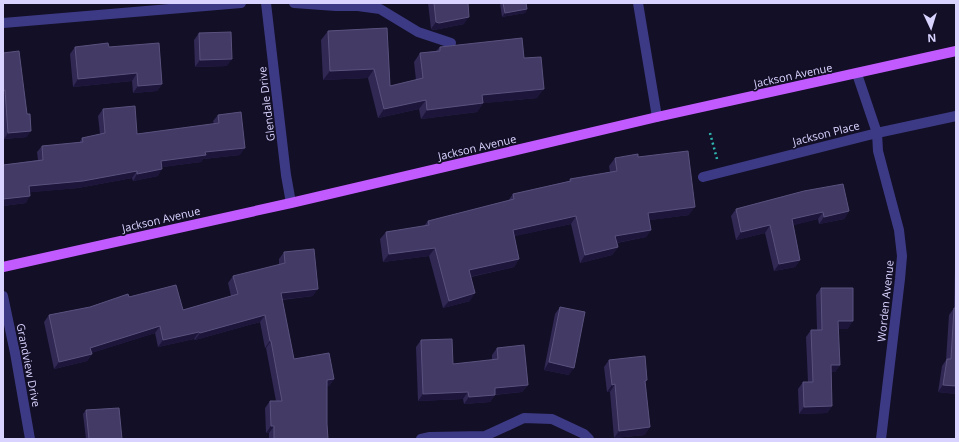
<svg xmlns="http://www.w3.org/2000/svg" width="959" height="442" font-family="'Open Sans',sans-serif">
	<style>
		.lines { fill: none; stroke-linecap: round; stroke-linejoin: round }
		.path { stroke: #2fb8b0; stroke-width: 2.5; stroke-dasharray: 2 3; stroke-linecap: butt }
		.lane { stroke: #3d3a85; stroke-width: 10 }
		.street { stroke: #3d3a85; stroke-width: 10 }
		.primary { stroke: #c25bff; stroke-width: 10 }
		.wall { fill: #312854 }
		.shaded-wall { fill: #1d163a }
		.building { fill: #433a66; stroke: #5a527e }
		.labels { text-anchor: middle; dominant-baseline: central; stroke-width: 3.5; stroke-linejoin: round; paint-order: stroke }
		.street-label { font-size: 11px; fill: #d9d4ff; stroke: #130f26 }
	</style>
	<rect width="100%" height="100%" fill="#130f26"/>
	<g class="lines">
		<path class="path" d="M710,133l7,26"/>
		<path class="lane" d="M638,3l19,114"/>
		<path class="street" d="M266,3l20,172 5,28
			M294,3l42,3h22l22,3 38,23 33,11
			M3,23l238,-20
			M857,74l20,59 1,18 21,79 3,26 -2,23 -19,160
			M703,177l174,-44 79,-17
			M3,296l12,57 15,86
			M421,439l9,-2 55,-1 39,-18 28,1 32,15 5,5"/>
		<path class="primary" d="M3,267l288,-64 366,-86 299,-66"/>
	</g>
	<path class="wall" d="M428,3h40l-4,21 -30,6 -3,-1z
		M500,3h26l1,6 -2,4 -23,4z
		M387,28l3,58 26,-6 -2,-18 6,-9 16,-2 4,-4 84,11 13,40 -54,5 -6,9 -56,7 -2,-10 -41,9 -10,-40 -45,2 -2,-40 7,-9z
		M199,33l28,33 -32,1 -1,-27z
		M75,47l87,37 -5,7 -24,2 -1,-12 -59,6 -3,-33z
		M3,53l24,61v23l-23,2 -1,-12z
		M103,109l34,25 77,-10 -1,-3 5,-6 22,40 -37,4 -2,3 -39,5 -4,9 -25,5 -1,-3 -54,10 -48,4 -4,11 -23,3v-41l35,-5 -1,-8 5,-6 37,-3 3,-5 18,-4 -2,-18z
		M638,157l51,58 -40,5 2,10 -5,7 -29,6 1,4 -6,8 -32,8 -9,-39 -57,12 5,23 -5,8 -43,10 -1,24 -27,7 -14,-52 -46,6 -3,-23 6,-7 38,-6 4,-5 80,-20 5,-7 56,-13 1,-2 40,-7 -1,-6 6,-8z
		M736,209l113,2 -5,8 -25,5 -1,-5 -25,6 7,35 -5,7 -21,4 -9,-38 -29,7 -5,-24z
		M284,252l29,44 -31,4 12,59 40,20 -5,7h-2v38l1,15h-59v-6h-3l-1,-25 5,-7h6l-10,-53h-1l-5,-26 -65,18 -1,-1 -36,8 -3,-14 -64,20 1,1 -5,7 -33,8 -10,-47 5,-7 41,-8 39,-10 54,13 48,-14 -3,-13 5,-7 46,-11v-6z
		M956,266v128l-18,-2 4,-26 4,-6 3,-45 5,-7 1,-40z
		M821,288l27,41h-10l2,36 -5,7h-4l1,34 -5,7 -28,1 -1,-25 5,-7h5l-2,-45 5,-7h6l-1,-35z
		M560,307l9,68 -25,-5 11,-56z
		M421,340l32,24 39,-4v-5l5,-7 31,37 -6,7 -27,3 -5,7 -26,2 -1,-5 -45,2 -2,-54z
		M609,360l36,24v51l-31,3 -4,-46h-3l-3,-25z
		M86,410l36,29h-36l-3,-25z"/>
	<path class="shaded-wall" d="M527,9l-2,4 -23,4 3,-4z
		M469,17l-5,7 -30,6 -3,-1 5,-7z
		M232,59l-5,7 -32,1 5,-7z
		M374,69l-6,9 -45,2 7,-9z
		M137,73l-5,8 -59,6 5,-8z
		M162,84l-5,7 -24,2 5,-7z
		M544,89l-7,9 -61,6 6,-9z
		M426,100l-7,9 -41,9 6,-9z
		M483,103l-6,9 -56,7 6,-9z
		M31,131l-4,6 -23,2 4,-6z
		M245,148l-5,7 -37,4 -2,3 -45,6 5,-7 44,-9z
		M162,169l-4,7 -25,5 4,-7z
		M137,171l-5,7 -54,10 -54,5 5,-7z
		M30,196l-4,7 -23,3v-7z
		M695,207l-6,8 -46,6 5,-8z
		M849,211l-5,8 -25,5 5,-7z
		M823,212l-5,7 -31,8 5,-8z
		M576,216l-5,8 -64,14 6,-8z
		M770,225l-5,8 -29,7 5,-8z
		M651,230l-5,7 -36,7 5,-8z
		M618,247l-6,8 -32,8 5,-8z
		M435,248l-6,8 -46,6 6,-8z
		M519,259l-5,8 -50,11 5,-8z
		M800,260l-5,7 -21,4 5,-7z
		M318,289l-5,7 -37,4 5,-7z
		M475,293l-5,8 -27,7 6,-7z
		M265,315l-5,7 -65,18 5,-7z
		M838,321h15l-5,8h-15z
		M160,326l-5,7 -70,22 5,-7z
		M199,332l-5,7 -36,8 5,-7z
		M270,341h1l-5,7h-1z
		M92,354l-5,7 -33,8 5,-7z
		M549,362l25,6 -5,7 -25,-5z
		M831,365h9l-5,7h-9z
		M334,379l-5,7 -7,1 5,-7z
		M615,384l-5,8h-3l5,-7z
		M528,385l-6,7 -32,3 5,-7z
		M943,385l13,1v8l-18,-2z
		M468,392l-5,7 -45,2 5,-7z
		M495,395l-5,7 -26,2 5,-7z
		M832,406l-5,7 -28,1 5,-7z
		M271,426h3l-5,7h-3z
		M650,427l-5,8 -31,3 5,-7z"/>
	<path class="building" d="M434,3h34l1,14 -30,6 -3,-1z
		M503,3h23l1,6 -22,4z
		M387,28l3,58 33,-8 -3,-25 20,-2v-4l82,-9 2,20 17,-1 3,32 -62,6 1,8 -56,7 -1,-10 -42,9 -10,-40 -44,2 -2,-40z
		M231,32l1,27 -32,1 -1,-27z
		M108,43l1,4 50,-4 3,41 -24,2 -1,-13 -59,6 -3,-32z
		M19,51l8,63h3l1,17 -23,2 -3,-43 -2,1v-38z
		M135,106l2,28 82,-11 -1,-8 23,-3 4,36 -40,4 1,3 -45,6 1,8 -25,5v-3l-54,10 -54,5 1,10 -27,3v-34l40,-5 -1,-14 41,-4 -1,-4 23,-5 -2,-24z
		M688,151l7,56 -47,6 3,17 -36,6 3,11 -33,8 -9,-39 -63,14 6,29 -50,11 6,23 -26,8 -14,-53 -46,6 -3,-22 43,-7 -1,-4 86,-22 -1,-5 58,-13 -1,-2 47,-8 -2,-13 23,-4v3z
		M843,184l6,27 -25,6 -1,-5 -31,7 8,41 -21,4 -9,-39 -29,7 -5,-23 68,-18z
		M314,249l4,40 -37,4 13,66 35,-6 5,26 -7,1v44l1,15h-54v-13h-3l-1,-25h12l-11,-60h-1l-5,-26 -65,18 -1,-1 -36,8 -3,-14 -70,22 2,6 -33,8 -10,-47 41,-8 38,-13 1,3 47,-12 7,25 55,-16 -5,-18 52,-13 -1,-11z
		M821,288h32v33h-15l2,44h-9l1,41 -28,1 -1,-25h10l-2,-52h11z
		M560,307l25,5 -11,56 -25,-6z
		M954,308h2v78l-13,-1 4,-26h4z
		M452,339l1,25 45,-5 -1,-11 27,-3 4,40 -33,3v7l-26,2 -1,-5 -45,2 -2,-54z
		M645,356l2,24 -2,1 5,46 -31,4 -4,-47 -3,1 -3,-25z
		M119,408l3,31h-33l-3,-29z"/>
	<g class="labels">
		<g class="street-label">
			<text transform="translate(793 75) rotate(-12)">Jackson Avenue</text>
			<text transform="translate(266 104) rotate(-97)">Glendale Drive</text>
			<text transform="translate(826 133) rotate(-14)">Jackson Place</text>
			<text transform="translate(477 147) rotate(-13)">Jackson Avenue</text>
			<text transform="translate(161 219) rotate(-13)">Jackson Avenue</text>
			<text transform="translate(885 301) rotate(-84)">Worden Avenue</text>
			<text transform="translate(29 365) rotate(79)">Grandview Drive</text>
		</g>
	</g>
	<rect width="959" height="442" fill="none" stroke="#d9d4ff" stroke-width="8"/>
	<g transform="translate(931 28) rotate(176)" stroke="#130f26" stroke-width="3" paint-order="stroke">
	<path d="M0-3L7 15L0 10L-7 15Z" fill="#d9d4ff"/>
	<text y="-6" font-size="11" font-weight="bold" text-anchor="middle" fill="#d9d4ff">N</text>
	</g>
</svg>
